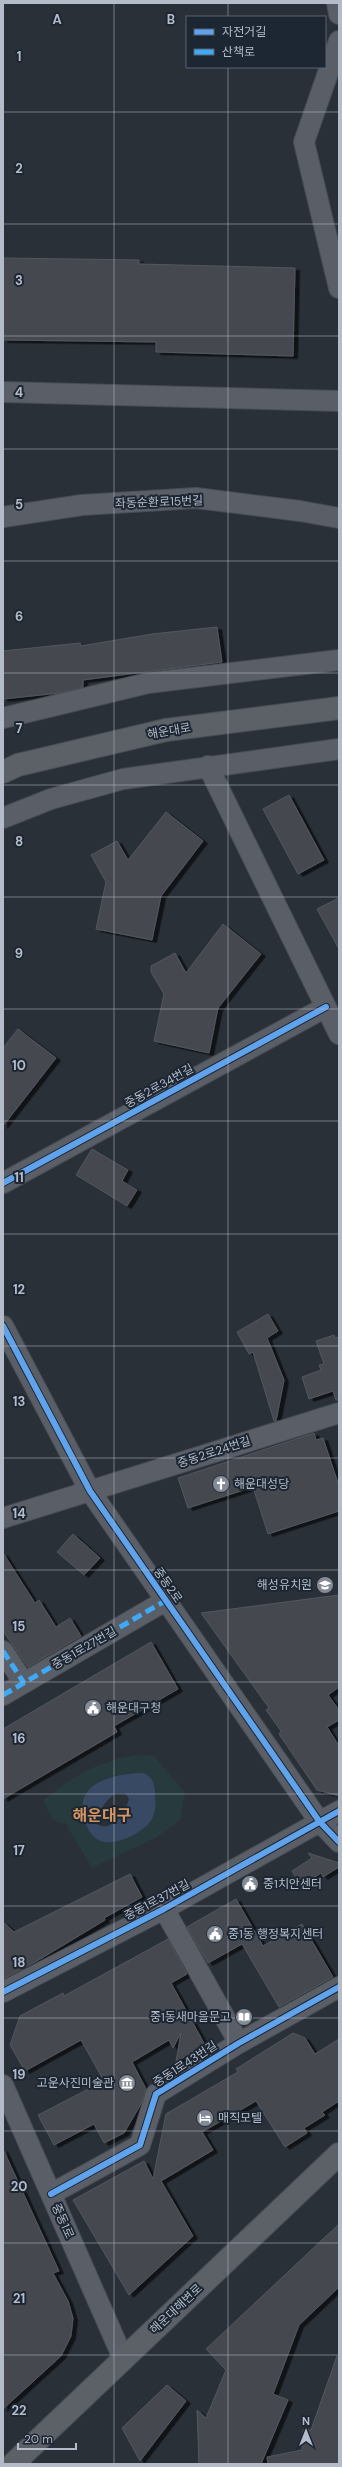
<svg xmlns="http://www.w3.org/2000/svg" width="342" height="2467" font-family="'DM Sans','Noto Sans KR',sans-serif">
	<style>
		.green { fill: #273a3e; fill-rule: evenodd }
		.water { fill: #384963; fill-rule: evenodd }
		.building { fill: #444950; stroke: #52575f; filter: url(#shadow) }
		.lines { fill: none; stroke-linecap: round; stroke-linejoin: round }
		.minor-casing { stroke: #484c53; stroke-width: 22 }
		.major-casing { stroke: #484c55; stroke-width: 24 }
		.minor { stroke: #5a5e66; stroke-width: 20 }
		.major { stroke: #5c6168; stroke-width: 22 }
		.quiet { stroke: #3fa9f5; stroke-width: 5; stroke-dasharray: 10 5; stroke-linecap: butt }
		.cycleway-casing { stroke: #1d2633; stroke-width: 8 }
		.cycleway { stroke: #60a3ed; stroke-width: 6 }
		.grid { fill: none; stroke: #b4bcc9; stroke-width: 1; stroke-opacity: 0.55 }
		.labels { text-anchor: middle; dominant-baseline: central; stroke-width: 4; stroke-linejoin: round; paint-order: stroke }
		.street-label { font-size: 12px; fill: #b4bcc9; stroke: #1d2633 }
		.poi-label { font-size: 12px; fill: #b4bcc9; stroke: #1d2633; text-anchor: start }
		.district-label { font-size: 16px; font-weight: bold; fill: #d59563; stroke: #1d2633 }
		.grid-label { font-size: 13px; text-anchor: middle; font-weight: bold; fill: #b4bcc9; stroke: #1d2633; stroke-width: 4; stroke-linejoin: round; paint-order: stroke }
	</style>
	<defs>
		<filter id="shadow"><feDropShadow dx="4.5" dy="2.5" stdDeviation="0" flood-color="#0009"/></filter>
	</defs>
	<rect width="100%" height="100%" fill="#2a3038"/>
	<path class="green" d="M142,1755l12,1 31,37 -5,27 -25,18 -63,30 -26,-44 -13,-4 -10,-19c28,-25 61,-43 99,-46zM144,1773c17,17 12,23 8,45l-64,12c-17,-46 15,-57 56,-57z"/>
	<path class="water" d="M144,1773c9,5 10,9 11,19 1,9 1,18 -3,27 -9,15 -45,33 -59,17 -6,-7 -8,-13 -10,-22 -6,-34 35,-41 61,-41zM117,1793l9,1 3,5c-3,12 -18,35 -32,25 0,-12 10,-26 20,-31z"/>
	<path class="building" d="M3,258l136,2v4l156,4 -2,88 -137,-4v-10l-153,-2z
		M217,627l5,35 -139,18v7l-23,6 -57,6v-48l77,-8 1,3 71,-12z
		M289,795l35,65 -26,14 -35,-65z
		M166,812l37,29 -42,55 -9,44 -56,-11 10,-47 -15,-27 26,-14 11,19z
		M339,898v51l-22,-40z
		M223,924l38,30 -43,54 -9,45 -55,-12 10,-47 -13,-22v-6l24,-13 11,20z
		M18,1029l38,29 -53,68v-78z
		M92,1149l36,21 -6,11 15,9 -10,16 -51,-31z
		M268,1314l10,17 -11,7 17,42 -8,41h-2l-21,-69 -4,2 -12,-22z
		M334,1335l1,3 4,-1v63h-3l-3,-9 -24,8 -7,-22 19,-7 -2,-5 5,-1 -8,-23z
		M314,1433l2,7 7,-2 16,48v25l-71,23 -15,-47 -65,21 -10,-30z
		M73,1534l27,24 -16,17 -27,-23z
		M3,1553l32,50 4,-3 17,27 14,-9 11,18 -53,31 -25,-36z
		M339,1595v92l-11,8 11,15v10l-12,7 12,19v50l-22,-6 -38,-56 2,-3 -15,-21 3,-2 -68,-95z
		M151,1642l27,47 -64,37 3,6 -114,67v-70z
		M308,1853l31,10v4l-16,10 -2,-4 -20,13 -9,-15 20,-13z
		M130,1874l12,23 -38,21 1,2 -68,41 -34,18v-57l11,10z
		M236,1899l27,47 39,-22 31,53 -54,30 -37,-63 -34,19 -21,-36z
		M168,1939l19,35 -16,9 34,62 -29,17 5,-29 -8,15 -4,-8 -37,22 14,27 -5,15 -17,29 -20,10 -10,-19 -40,21 -16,-30 66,-34 -23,-41 -56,31 -15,-26 10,-29 43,-23 1,3z
		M293,2033l12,5 10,16 24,-15v62l-17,11 3,3 -21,13 3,5 -22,14 -29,-46 -54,31 11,18 -52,31 32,55 -64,59 -56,-95 71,-39 9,18 13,-65 72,-42 -2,-3z
		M3,2149l56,122 -6,2 15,28 5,17 -2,18 -10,20 -58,53z
		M339,2224v63l-40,38 -26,69 15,6 -27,64h-62l-2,-54 9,8 20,-48 -20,-21z
		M337,2356l2,1v107h-71l-1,-7 35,-7 1,-20h8z
		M167,2385l19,16 -46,60 -18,-33z"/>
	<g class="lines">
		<g class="minor-casing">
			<path id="minor" d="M337,3l2,11
				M339,41l-35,101 35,146
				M3,392l336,9
				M3,517l79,-12 114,-7 104,13 39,7
				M3,718l145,-35 191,-23
				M208,766l131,268
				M3,818l48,-19 72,-20 216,-30
				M3,1183l323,-176
				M3,1326l87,165 229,330 20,21
				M3,1518l336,-105
				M3,1651l21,32
				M3,1695l162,-94
				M164,1909l75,134
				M3,1992l161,-83 175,-98
				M3,2085l120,273
				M51,2194l89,-49 16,-51 83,-51 100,-56"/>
		</g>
		<g class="major-casing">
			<path id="major" d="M3,772l15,-7 148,-35 173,-22
				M13,2464l326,-310"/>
		</g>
		<use href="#minor" class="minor"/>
		<use href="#major" class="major"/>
		<path class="quiet" d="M3,1651l21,32
			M3,1695l162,-94"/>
		<g class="cycleway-casing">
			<path id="cycleway" d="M3,1183l323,-176
				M3,1326l87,165 229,330 20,21
				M3,1992l161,-83 175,-98
				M51,2194l89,-49 16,-51 83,-51 100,-56"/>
		</g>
		<use href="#cycleway" class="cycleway"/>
	</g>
	<path class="grid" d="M114,3v2461M228,3v14M228,67v2397M3,112h336M3,224h336M3,336h336M3,449h336M3,561h336M3,673h336M3,785h336M3,897h336M3,1009h336M3,1121h336M3,1234h336M3,1346h336M3,1458h336M3,1570h336M3,1682h336M3,1794h336M3,1906h336M3,2018h336M3,2131h336M3,2243h336M3,2355h336"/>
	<defs>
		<g id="church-disc" transform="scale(0.9)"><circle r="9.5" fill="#848b96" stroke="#1d2633"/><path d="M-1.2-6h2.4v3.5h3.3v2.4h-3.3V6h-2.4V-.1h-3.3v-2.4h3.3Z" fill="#fff"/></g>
		<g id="school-disc" transform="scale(0.9)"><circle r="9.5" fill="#848b96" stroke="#1d2633"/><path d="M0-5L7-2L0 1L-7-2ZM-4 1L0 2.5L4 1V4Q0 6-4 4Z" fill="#fff"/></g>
		<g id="civic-disc" transform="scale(0.9)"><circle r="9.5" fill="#848b96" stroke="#1d2633"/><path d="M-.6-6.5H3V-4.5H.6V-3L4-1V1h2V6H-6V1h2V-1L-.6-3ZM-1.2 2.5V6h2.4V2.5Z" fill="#fff"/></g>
		<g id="library-disc" transform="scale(0.9)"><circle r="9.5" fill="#848b96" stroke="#1d2633"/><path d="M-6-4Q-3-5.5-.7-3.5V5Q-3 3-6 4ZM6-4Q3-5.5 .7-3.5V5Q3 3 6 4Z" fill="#fff"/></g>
		<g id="museum-disc" transform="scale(0.9)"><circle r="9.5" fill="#848b96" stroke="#1d2633"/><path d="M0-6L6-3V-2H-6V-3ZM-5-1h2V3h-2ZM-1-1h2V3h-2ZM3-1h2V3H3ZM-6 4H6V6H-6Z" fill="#fff"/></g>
		<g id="hotel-disc" transform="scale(0.9)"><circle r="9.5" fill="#848b96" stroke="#1d2633"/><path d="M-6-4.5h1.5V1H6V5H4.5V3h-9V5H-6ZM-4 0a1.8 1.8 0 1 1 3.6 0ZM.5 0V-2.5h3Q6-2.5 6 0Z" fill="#fff"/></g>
	</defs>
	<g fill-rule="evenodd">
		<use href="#church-disc" x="221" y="1484"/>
		<use href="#school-disc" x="325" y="1585"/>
		<use href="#civic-disc" x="93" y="1708"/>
		<use href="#civic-disc" x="250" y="1884"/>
		<use href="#civic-disc" x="215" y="1934"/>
		<use href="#library-disc" x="244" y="2017"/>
		<use href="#museum-disc" x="127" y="2083"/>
		<use href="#hotel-disc" x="205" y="2118"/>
	</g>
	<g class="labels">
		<g class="street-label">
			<text transform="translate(159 502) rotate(-2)">좌동순환로15번길</text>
			<text transform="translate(169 731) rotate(-10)">해운대로</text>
			<text transform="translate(159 1086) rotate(-29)">중동2로34번길</text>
			<text transform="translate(214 1452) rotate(-18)">중동2로24번길</text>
			<text transform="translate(168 1585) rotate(55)">중동2로</text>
			<text transform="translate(84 1648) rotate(-30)">중동1로27번길</text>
			<text transform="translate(157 1900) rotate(-28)">중동1로37번길</text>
			<text transform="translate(185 2064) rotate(-33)">중동1로43번길</text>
			<text transform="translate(63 2221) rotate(66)">중동1로</text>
			<text transform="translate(176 2309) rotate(-43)">해운대해변로</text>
		</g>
		<g class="poi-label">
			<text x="234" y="1484">해운대성당</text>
			<text x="312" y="1585" text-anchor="end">해성유치원</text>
			<text x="106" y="1708">해운대구청</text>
			<text x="263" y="1884">중1치안센터</text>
			<text x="228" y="1934">중1동 행정복지센터</text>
			<text x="231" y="2017" text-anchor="end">중1동새마을문고</text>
			<text x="114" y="2083" text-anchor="end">고운사진미술관</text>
			<text x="218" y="2118">매직모텔</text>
		</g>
		<g class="district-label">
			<text x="102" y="1815">해운대구</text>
		</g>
	</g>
	<g class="grid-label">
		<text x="57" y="24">A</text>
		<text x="171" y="24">B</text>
		<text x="19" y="61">1</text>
		<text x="19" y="173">2</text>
		<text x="19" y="285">3</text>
		<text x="19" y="397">4</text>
		<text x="19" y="509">5</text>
		<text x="19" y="621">6</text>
		<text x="19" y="733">7</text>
		<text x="19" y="846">8</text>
		<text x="19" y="958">9</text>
		<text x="19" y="1070">10</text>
		<text x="19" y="1182">11</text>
		<text x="19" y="1294">12</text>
		<text x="19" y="1406">13</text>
		<text x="19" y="1518">14</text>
		<text x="19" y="1631">15</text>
		<text x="19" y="1743">16</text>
		<text x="19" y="1855">17</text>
		<text x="19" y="1967">18</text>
		<text x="19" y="2079">19</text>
		<text x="19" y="2191">20</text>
		<text x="19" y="2303">21</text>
		<text x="19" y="2415">22</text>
	</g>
	<rect width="342" height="2467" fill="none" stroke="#b4bcc9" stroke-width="8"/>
	<rect x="186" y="16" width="140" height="52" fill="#1d2633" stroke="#59626f"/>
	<rect x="194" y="29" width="20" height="6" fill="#60a3ed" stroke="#59626f"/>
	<text x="222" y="36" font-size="12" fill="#b4bcc9">자전거길</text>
	<rect x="194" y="49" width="20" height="6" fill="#3fa9f5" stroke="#59626f"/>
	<text x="222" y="56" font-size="12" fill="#b4bcc9">산책로</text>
	<g transform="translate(306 2431)" stroke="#1d2633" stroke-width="3" paint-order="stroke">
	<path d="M0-3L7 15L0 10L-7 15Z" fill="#b4bcc9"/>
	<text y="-6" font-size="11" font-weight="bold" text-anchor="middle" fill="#b4bcc9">N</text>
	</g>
	<path d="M18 2443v6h58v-6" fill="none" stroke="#b4bcc9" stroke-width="2"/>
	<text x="24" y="2443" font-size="12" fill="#b4bcc9" stroke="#1d2633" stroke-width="3" paint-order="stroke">20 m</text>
</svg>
